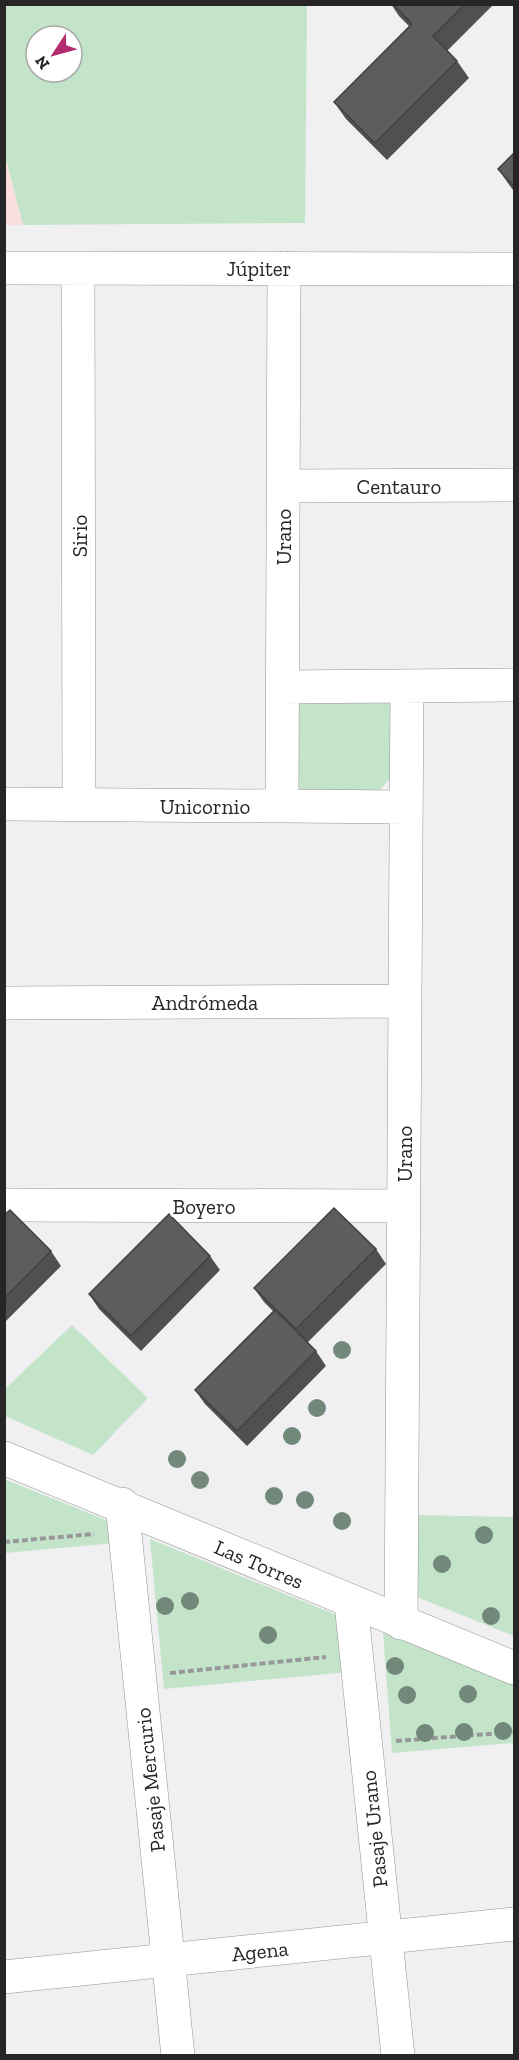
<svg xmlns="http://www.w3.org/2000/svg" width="519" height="2060" font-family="'Zilla Slab',serif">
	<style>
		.education { fill: #fadfde }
		.green { fill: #c4e4c9; fill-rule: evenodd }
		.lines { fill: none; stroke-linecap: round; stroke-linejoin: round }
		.minor-casing { stroke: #939395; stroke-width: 34 }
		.tertiary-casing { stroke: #939395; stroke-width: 34 }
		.path { stroke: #98989a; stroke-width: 4; stroke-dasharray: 6 3; stroke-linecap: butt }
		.minor { stroke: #fff; stroke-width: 33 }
		.tertiary { stroke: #fff; stroke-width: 33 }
		.tree { fill: #72887a }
		.wall { fill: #52504f }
		.building { fill: #5f5d5c; stroke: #424140; stroke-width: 1.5 }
		.labels { text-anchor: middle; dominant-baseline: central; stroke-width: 6; stroke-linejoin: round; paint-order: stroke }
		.street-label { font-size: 21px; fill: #262627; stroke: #fff }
	</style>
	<rect width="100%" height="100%" fill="#f0f0f2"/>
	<path class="education" d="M5,155l18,70h-18z"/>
	<path class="green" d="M4,5h303l-2,218 -282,2 -18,-70zM36,36h36v36h-36z
		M295,697h100l2,74 -21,23 -81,-2z
		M72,1325l76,73 -55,57 -88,-39v-27z
		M4,1479l112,45 -1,19 -110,10z
		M419,1515l95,2v119l-97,-39z
		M150,1539l194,79 5,54 -185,17z
		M383,1632l131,51v60l-122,10z"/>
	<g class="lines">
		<g class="minor-casing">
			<path id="minor" d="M4,268l510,1
				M78,268l1,537
				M283,486l231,-1
				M283,687l231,-2
				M4,804l402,3
				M282,806l2,-538
				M4,1003l401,-2
				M4,1205l400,1
				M122,1504l56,552
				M351,1603l47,453
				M401,1623l6,-937
				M4,1977l510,-53"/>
		</g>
		<g class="tertiary-casing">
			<path id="tertiary" d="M4,1458l510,210"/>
		</g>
		<path class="path" d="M4,1542l90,-8
			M170,1673l156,-16
			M396,1741l118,-9"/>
		<use href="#minor" class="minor"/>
		<use href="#tertiary" class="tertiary"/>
	</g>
	<g class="tree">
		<circle cx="342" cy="1350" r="9"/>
		<circle cx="317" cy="1408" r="9"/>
		<circle cx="292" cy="1436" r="9"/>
		<circle cx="177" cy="1459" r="9"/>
		<circle cx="200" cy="1480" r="9"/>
		<circle cx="274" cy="1496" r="9"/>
		<circle cx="305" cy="1500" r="9"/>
		<circle cx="342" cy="1521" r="9"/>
		<circle cx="484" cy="1535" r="9"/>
		<circle cx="442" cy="1564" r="9"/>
		<circle cx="190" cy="1601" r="9"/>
		<circle cx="165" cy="1606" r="9"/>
		<circle cx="491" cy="1616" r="9"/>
		<circle cx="268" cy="1635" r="9"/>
		<circle cx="395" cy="1666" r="9"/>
		<circle cx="468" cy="1694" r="9"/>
		<circle cx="407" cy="1695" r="9"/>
		<circle cx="503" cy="1731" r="9"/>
		<circle cx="464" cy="1732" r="9"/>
		<circle cx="425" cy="1733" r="9"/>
	</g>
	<path class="wall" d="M391,4h103l-47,47 10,10 12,17 -82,82 -41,-41 -12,-17 75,-76 -10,-10z
		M514,153v38l-4,-5 -12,-17z
		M4,1215l47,36 10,15 -57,57z
		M376,1249l10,15 -79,79 9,8 10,15 -79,80 -42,-42 -10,-14 78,-79 -9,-9 -10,-14z
		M210,1256l10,14 -79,81 -42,-42 -10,-15z"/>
	<path class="building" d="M393,4h72l-32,32 24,25 -82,82 -41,-41 78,-78z
		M514,153v33l-16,-17z
		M334,1208l42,41 -80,80 -42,-41z
		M10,1210l41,41 -47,48v-84z
		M169,1214l41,42 -79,80 -42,-42z
		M275,1310l41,41 -79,80 -42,-41z"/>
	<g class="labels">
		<g class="street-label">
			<text x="259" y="268">Júpiter</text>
			<text x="399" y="486">Centauro</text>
			<text transform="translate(79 536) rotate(-90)">Sirio</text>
			<text transform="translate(283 537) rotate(-90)">Urano</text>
			<text x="205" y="806">Unicornio</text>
			<text x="205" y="1002">Andrómeda</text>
			<text transform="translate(404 1154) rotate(-90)">Urano</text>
			<text x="204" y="1206">Boyero</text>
			<text transform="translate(259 1564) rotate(23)">Las Torres</text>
			<text transform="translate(150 1780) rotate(-96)">Pasaje Mercurio</text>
			<text transform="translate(374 1829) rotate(-96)">Pasaje Urano</text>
			<text transform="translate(260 1951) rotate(-6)">Agena</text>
		</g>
	</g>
	<rect width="519" height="2060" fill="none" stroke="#262627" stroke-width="12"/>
	<g transform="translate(54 54) rotate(234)"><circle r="28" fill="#ffffff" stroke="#a8a8a9" stroke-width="1.5"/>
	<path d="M0-4.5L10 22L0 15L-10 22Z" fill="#b32c6e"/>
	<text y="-9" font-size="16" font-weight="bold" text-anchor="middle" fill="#262627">N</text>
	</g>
</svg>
